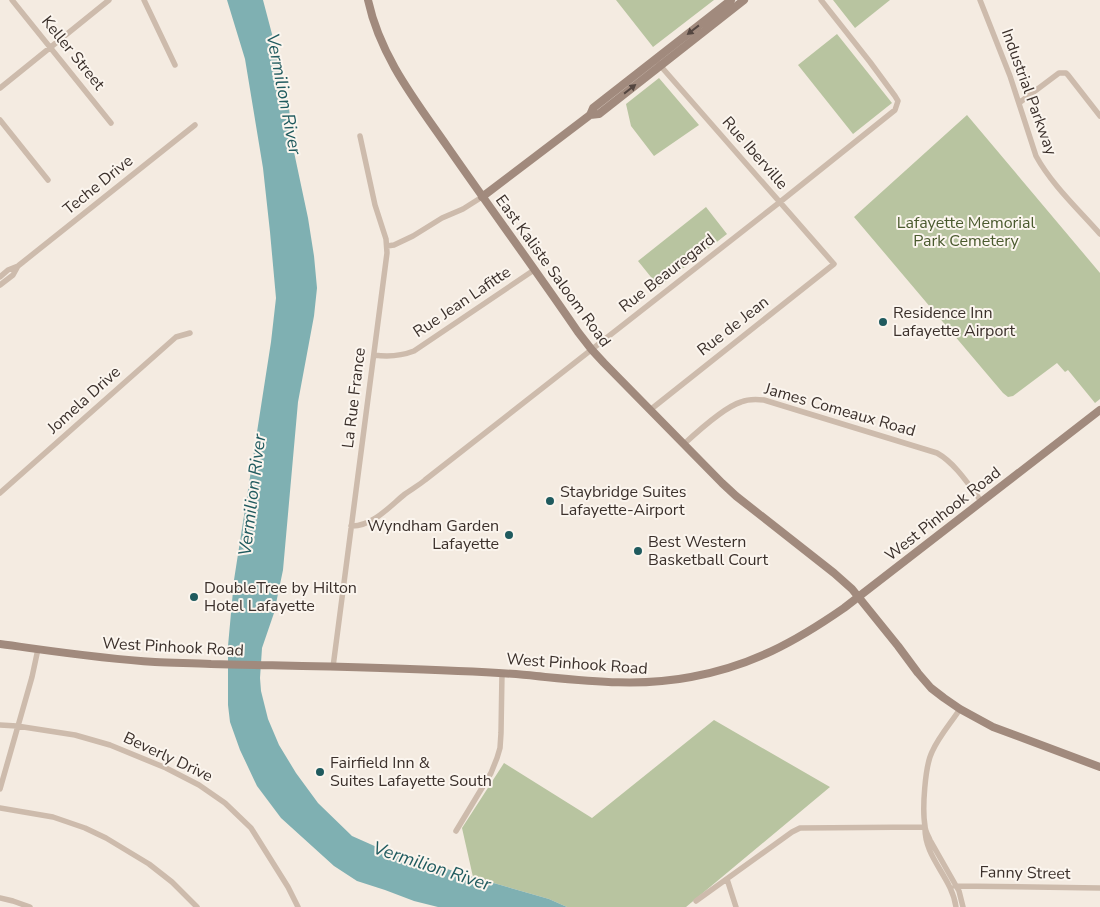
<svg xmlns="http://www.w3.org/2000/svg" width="1100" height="907" font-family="'Nunito Sans',sans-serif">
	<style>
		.green { fill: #b8c4a0 }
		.water { fill: #7fb0b2 }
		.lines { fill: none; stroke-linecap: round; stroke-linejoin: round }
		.street { stroke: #cdbbac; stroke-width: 5.5 }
		.secondary { stroke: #a18a7d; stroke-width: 8 }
		.oneway { fill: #544640 }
		.poi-dot { fill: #1f5a5e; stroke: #fbf5ee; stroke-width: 2 }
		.labels { text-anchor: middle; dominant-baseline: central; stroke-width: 4; stroke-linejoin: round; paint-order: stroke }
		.street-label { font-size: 16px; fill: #3b302b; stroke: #fbf5ee }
		.park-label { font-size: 16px; fill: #4a5a2e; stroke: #fbf5ee }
		.poi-label { font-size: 16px; fill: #3b302b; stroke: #fbf5ee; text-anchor: start }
		.water-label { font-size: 18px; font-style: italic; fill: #1f5a5e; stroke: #fbf5ee }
	</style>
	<rect width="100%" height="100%" fill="#f4ebe1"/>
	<path class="green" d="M616,0h98l-61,47z
		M833,0h57l-35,28z
		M837,34l55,69 -39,31 -55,-69z
		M659,78l40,47 -45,31 -23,-30 -5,-22z
		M967,115l133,158v126l-5,4 -27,-33 -3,2 -8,-9 -44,33 -5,1 -5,-4 -149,-176z
		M706,207l21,27 -68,53 -21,-26z
		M714,720l116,67 -144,120h-119l-18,-8 -76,-22 -11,-49 42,-65 88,55z"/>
	<path class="water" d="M227,0h36l24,91 7,61 14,66 6,38 3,32 -3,28 -16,86 -15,168 -9,43 -12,35 -2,30 1,13 7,28 11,26 17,28 22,30 34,33 27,12 94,29 76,22 18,8h-129l-24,-6 -29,-11 -28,-9 -23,-15 -53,-48 -24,-32 -17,-36 -10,-28 -2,-17v-59l6,-66 37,-238 5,-44 -6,-66 -7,-64 -18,-109z"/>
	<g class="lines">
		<path class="street" d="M12,0l99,123
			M144,0l31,65
			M980,0l30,76 26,80c16,29 42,53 64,78
			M0,88l109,-88
			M1019,103l40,-30h7l2,2 32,41
			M0,120l48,60
			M387,246l7,-1 19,-9 29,-18 21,-9 19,-12
			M0,277l8,-7 10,-4 177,-141
			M0,285l13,-10 5,-9
			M374,355c14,2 27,1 40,-4l120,-81
			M650,410l184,-146 -176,-201
			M684,444c13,-12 40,-37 57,-42 7,-3 15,-3 23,-2l173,53c18,10 32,32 44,48
			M0,493l176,-156 14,-4
			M351,526c21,1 39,-20 54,-32 7,-5 14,-9 20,-14l355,-278 115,-92 3,-9 -3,-5 -25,-34 -49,-62
			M333,667l54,-414 -1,-14 -11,-34 -15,-69
			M960,709c-9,14 -21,27 -28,43 -7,14 -10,57 -7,74 0,5 3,9 5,14l29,51 4,16
			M0,725l17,1 58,9 35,10 56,23 33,17 26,18 26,25 37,59 10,20
			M0,789l32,-112 6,-28
			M0,808l53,9 32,11 21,10 43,26 23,18 25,25
			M456,831l35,-58 6,-15 3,-10 1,-15 1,-60
			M727,879l9,28
			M955,886l145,2
			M0,898l13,3 17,6
			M696,901l96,-69 8,-4 125,-1c-1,31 27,50 31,80"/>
		<path class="secondary" d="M368,0c12,56 47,100 79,146 43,62 88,123 131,186l14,18 12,13 118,120 14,13 98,77 18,16 46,57 20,27 13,15 13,10 16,11 33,18 107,40
			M590,115l9,-1 145,-114
			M482,197l108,-82 3,-7 138,-108
			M0,644c52,7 103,15 155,18 19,1 38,1 56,2 83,2 165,3 247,7 26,1 52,2 78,5 52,5 104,11 155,1 60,-11 104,-35 153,-69l256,-198"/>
	</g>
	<defs><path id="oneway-solid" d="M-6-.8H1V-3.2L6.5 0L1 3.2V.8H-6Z" transform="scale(1.25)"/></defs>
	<g class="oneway">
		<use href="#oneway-solid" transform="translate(693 30) rotate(142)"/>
		<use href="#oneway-solid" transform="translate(630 89) rotate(-38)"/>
	</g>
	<g class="poi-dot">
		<circle cx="883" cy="322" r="5"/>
		<circle cx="550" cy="501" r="5"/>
		<circle cx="509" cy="535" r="5"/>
		<circle cx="638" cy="551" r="5"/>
		<circle cx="194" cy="597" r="5"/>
		<circle cx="320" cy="772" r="5"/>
	</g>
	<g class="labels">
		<g class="street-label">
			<text transform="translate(73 53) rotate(51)">Keller Street</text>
			<text transform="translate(1029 92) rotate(70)">Industrial Parkway</text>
			<text transform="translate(755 153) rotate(49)">Rue Iberville</text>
			<text transform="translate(98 185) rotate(-39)">Teche Drive</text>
			<text transform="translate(553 271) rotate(54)">East Kaliste Saloom Road</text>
			<text transform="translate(667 273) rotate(-38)">Rue Beauregard</text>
			<text transform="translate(462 302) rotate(-34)">Rue Jean Lafitte</text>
			<text transform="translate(733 326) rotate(-38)">Rue de Jean</text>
			<text transform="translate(354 398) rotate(-83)">La Rue France</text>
			<text transform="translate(84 400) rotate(-42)">Jomela Drive</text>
			<text transform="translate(840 410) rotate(16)">James Comeaux Road</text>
			<text transform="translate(943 514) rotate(-38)">West Pinhook Road</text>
			<text transform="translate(173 647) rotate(3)">West Pinhook Road</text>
			<text transform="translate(577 664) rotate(4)">West Pinhook Road</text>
			<text transform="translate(168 757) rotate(25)">Beverly Drive</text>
			<text transform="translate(1025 873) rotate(1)">Fanny Street</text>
		</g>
		<g class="park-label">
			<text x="966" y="223">Lafayette Memorial<tspan x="966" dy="18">Park Cemetery</tspan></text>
		</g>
		<g class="poi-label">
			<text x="893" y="313">Residence Inn<tspan x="893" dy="18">Lafayette Airport</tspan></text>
			<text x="560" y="492">Staybridge Suites<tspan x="560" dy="18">Lafayette-Airport</tspan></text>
			<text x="499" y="526" text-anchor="end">Wyndham Garden<tspan x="499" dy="18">Lafayette</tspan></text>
			<text x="648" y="542">Best Western<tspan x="648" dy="18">Basketball Court</tspan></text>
			<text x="204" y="588">DoubleTree by Hilton<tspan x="204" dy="18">Hotel Lafayette</tspan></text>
			<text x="330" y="763">Fairfield Inn &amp;<tspan x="330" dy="18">Suites Lafayette South</tspan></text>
		</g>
		<g class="water-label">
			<text transform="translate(284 94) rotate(79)">Vermilion River</text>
			<text transform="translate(252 495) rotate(-83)">Vermilion River</text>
			<text transform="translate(432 866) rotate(18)">Vermilion River</text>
		</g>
	</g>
</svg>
